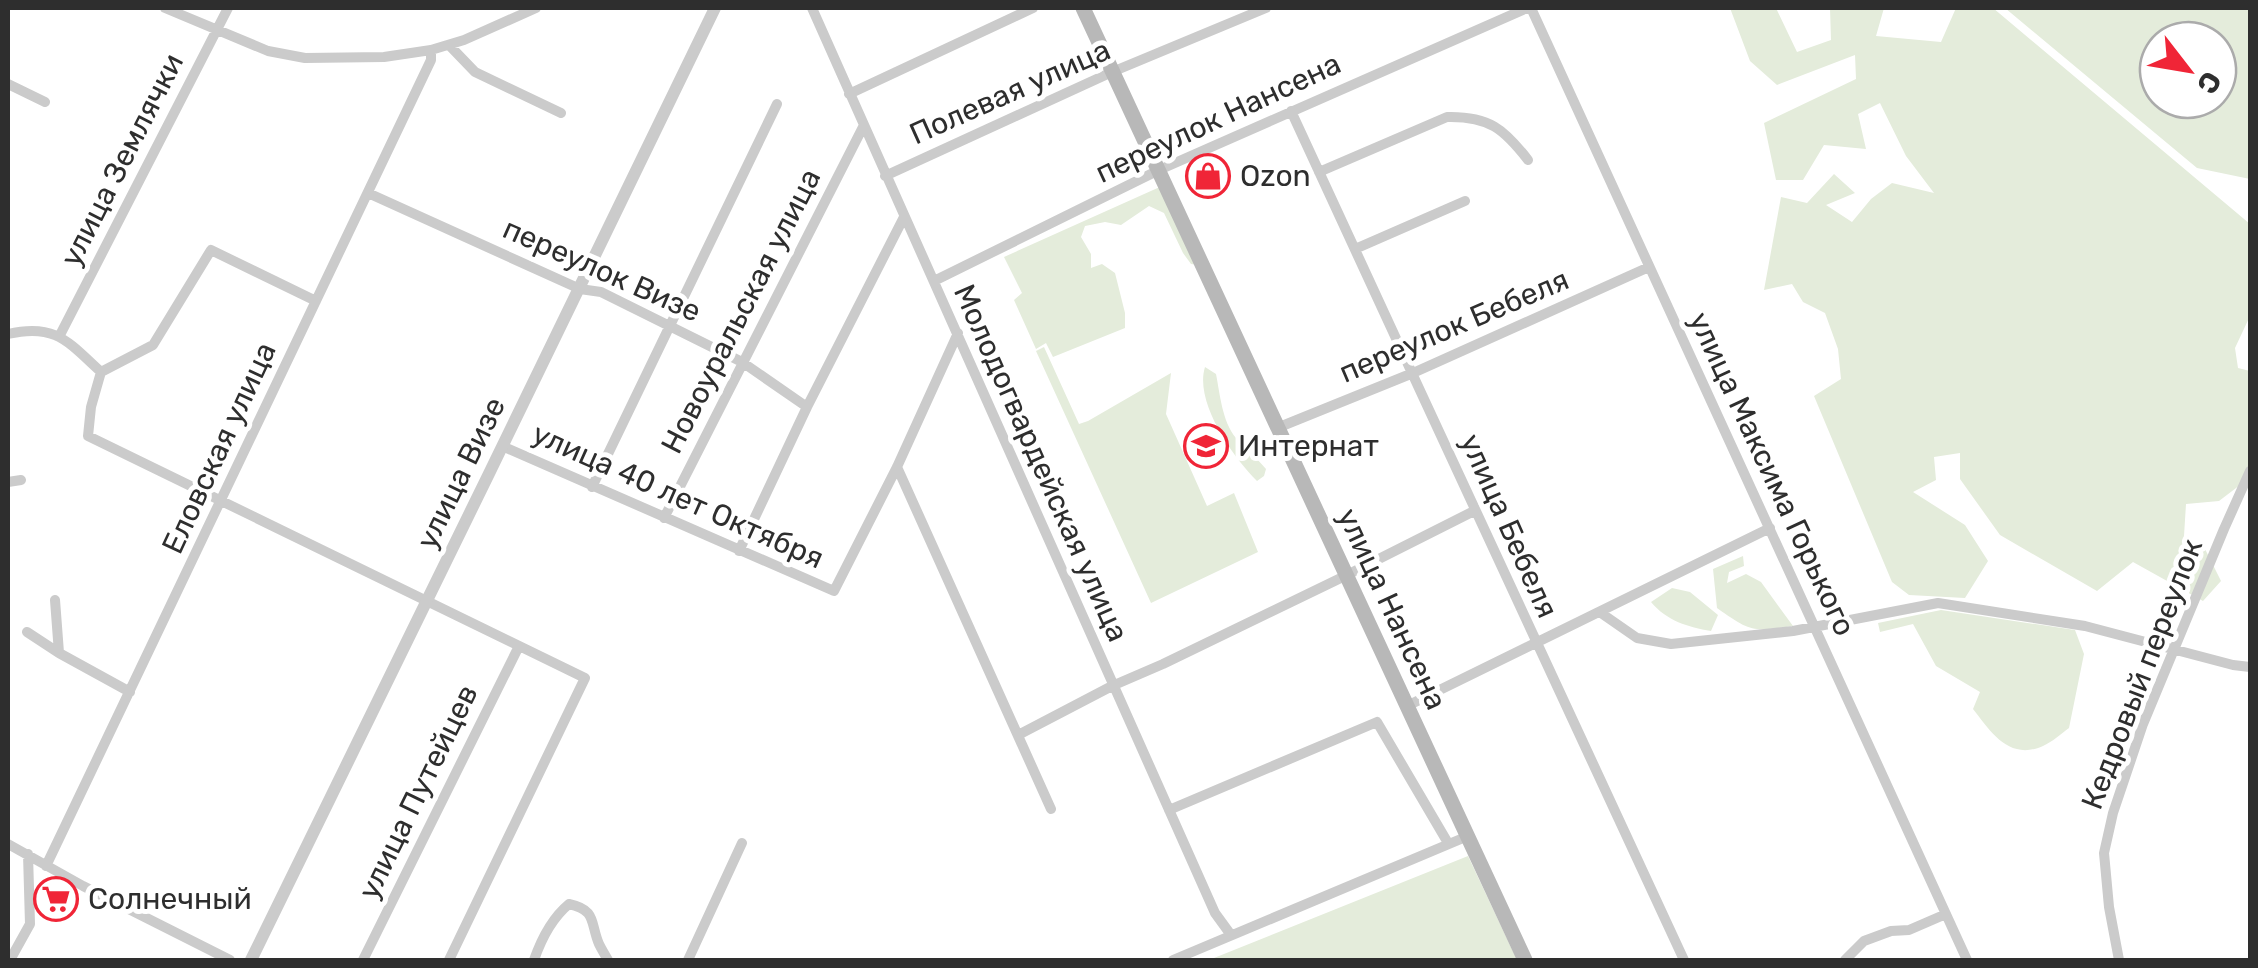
<svg xmlns="http://www.w3.org/2000/svg" width="2258" height="968" font-family="Rubik,sans-serif">
	<style>
		.green { fill: #e4ecdb; fill-rule: evenodd }
		.lines { fill: none; stroke-linecap: round; stroke-linejoin: round }
		.minor { stroke: #cbcbcb; stroke-width: 10 }
		.tertiary { stroke: #cbcbcb; stroke-width: 12 }
		.secondary { stroke: #b8b8b8; stroke-width: 15 }
		.labels { text-anchor: middle; dominant-baseline: central; stroke-width: 10; stroke-linejoin: round; paint-order: stroke }
		.street-label { font-size: 30px; fill: #2e2e2e; stroke: #fff }
		.poi-label { font-size: 30px; fill: #2e2e2e; stroke: #fff; text-anchor: start }
	</style>
	<rect width="100%" height="100%" fill="#fff"/>
	<path class="green" d="M1730,8h46l21,44 34,-12 -1,-32h54l-8,28 65,6 15,-34h37l257,216v92l-15,32 3,20 12,3v92l-10,22 -21,16 -33,3 -2,32 19,9 18,36 -18,20 -70,-39 -36,29 -97,-56 -40,-56v-26l-26,4 2,23 -23,12 52,33 23,36 -23,37 -56,-3 -17,-13 -78,-186 27,-17 -3,-30 -13,-36 -22,-11 -11,-18 -28,6 17,-93 26,6 27,-29 21,19 -29,12 26,17 19,-23 21,-16 42,10 -28,-37 -26,-53 -22,11 8,35 -42,-4 -21,35h-27l-12,-57 92,-44 -1,-24 -78,30 -27,-24z
		M2005,8h245v171l-53,-11zM2218,40v60h-60v-60z
		M1162,186l36,79 -7,-1 -8,-11 -19,-40 -15,-7 -28,19 -16,-3 -20,4 -4,11 10,17v14l11,-4 13,9 10,40v15l-72,29 -7,-14 -10,6 -22,-49 8,-7 -18,-36z
		M1044,347l35,77 9,-3 83,-48 -5,41 41,92 27,-13 24,59 -107,51 -115,-252z
		M1205,367l11,7c4,20 6,47 20,64 9,11 21,20 30,31l-2,7 -7,5c-24,-24 -63,-79 -52,-114z
		M1743,556l1,10 -15,6 -2,11 19,-9 15,8 32,44c-41,6 -42,6 -76,-18l-4,-39z
		M1672,588l18,4 28,23 -7,16c-23,-4 -44,-10 -60,-29z
		M1941,610l134,20 9,24 -15,74c-8,6 -17,14 -26,18 -34,15 -52,-14 -70,-37l7,-17 -44,-26 -23,-42 -33,8 -2,-9z
		M1468,856l49,104h-308z"/>
	<g class="lines">
		<path class="minor" d="M165,8l103,43 37,7 79,-1 47,-7 33,-10 72,-32
			M812,8l403,905 16,22
			M1531,8l436,952
			M449,45l26,27 86,41
			M8,84l37,18
			M849,94l184,-86
			M1291,111c131,283 261,567 393,849
			M1319,172l128,-55c42,-1 57,12 81,43
			M885,176l227,-104 154,-64
			M368,193l212,96 21,3 141,70 65,45
			M1355,249l110,-48
			M934,281l225,-111 368,-162
			M8,334c48,-11 60,8 93,38l-10,35 -3,29 497,242 -136,282
			M60,335l168,-327
			M101,372l52,-27 58,-95 105,51
			M1277,428l136,-55 236,-106
			M502,446l332,145 63,-124 61,-134
			M897,467l154,342
			M8,482l13,-2
			M592,487l185,-383
			M664,518l199,-391
			M739,551l68,-144 97,-190
			M55,600l4,53 71,39
			M1601,613l36,25 34,6 122,-13 145,-28 147,23 148,39 17,2
			M27,632l32,21
			M1407,706l363,-178
			M1018,735l94,-49 51,-22 184,-89 127,-64
			M1169,810l208,-88 71,121
			M8,844l75,42 147,74
			M46,866l385,-806v-10
			M10,960l20,-36 -2,-70
			M363,960l156,-314
			M534,960c7,-20 18,-42 35,-56 28,6 21,19 30,40 3,6 6,11 9,16
			M688,960l54,-117
			M1173,960l295,-124
			M1845,960l19,-19 27,-10 18,-1 37,-16
			M2119,960l-10,-53 -5,-54 9,-40 30,-89 81,-195 26,-58"/>
		<path class="tertiary" d="M251,960c155,-317 311,-634 464,-952"/>
		<path class="secondary" d="M1083,8l442,952"/>
	</g>
	<defs>
		<g id="shop-ring" transform="scale(2.25)"><circle r="9.5" fill="#fff" stroke="#f02537" stroke-width="1.5"/><path d="M-5-2.5h2.3a2.7 3.5 0 0 1 5.4 0H5L5.5 6h-11ZM-1.5-2.5h3a1.5 2.3 0 0 0-3 0Z" fill="#f02537"/></g>
		<g id="school-ring" transform="scale(2.25)"><circle r="9.5" fill="#fff" stroke="#f02537" stroke-width="1.5"/><path d="M0-5L7-2L0 1L-7-2ZM-4 1L0 2.5L4 1V4Q0 6-4 4Z" fill="#f02537"/></g>
		<g id="supermarket-ring" transform="scale(2.25)"><circle r="9.5" fill="#fff" stroke="#f02537" stroke-width="1.5"/><path d="M-6-5.5h2.5l.6 2H6L4.5 2H-2.5L-4.4-4H-6ZM-1.5 3.2a1.3 1.3 0 1 0 .1 0ZM3 3.2a1.3 1.3 0 1 0 .1 0Z" fill="#f02537"/></g>
	</defs>
	<g fill-rule="evenodd">
		<use href="#shop-ring" x="1208" y="176"/>
		<use href="#school-ring" x="1206" y="446"/>
		<use href="#supermarket-ring" x="56" y="899"/>
	</g>
	<g class="labels">
		<g class="street-label">
			<text transform="translate(1010 92) rotate(-24)">Полевая улица</text>
			<text transform="translate(1218 118) rotate(-25)">переулок Нансена</text>
			<text transform="translate(122 160) rotate(-63)">улица Землячки</text>
			<text transform="translate(602 270) rotate(24)">переулок Визе</text>
			<text transform="translate(741 311) rotate(-63)">Новоуральская улица</text>
			<text transform="translate(1454 326) rotate(-23)">переулок Бебеля</text>
			<text transform="translate(219 448) rotate(-65)">Еловская улица</text>
			<text transform="translate(1041 463) rotate(66)">Молодогвардейская улица</text>
			<text transform="translate(461 473) rotate(-64)">улица Визе</text>
			<text transform="translate(1772 474) rotate(65)">улица Максима Горького</text>
			<text transform="translate(678 496) rotate(24)">улица 40 лет Октября</text>
			<text transform="translate(1509 526) rotate(66)">улица Бебеля</text>
			<text transform="translate(1392 609) rotate(65)">улица Нансена</text>
			<text transform="translate(2142 674) rotate(-69)">Кедровый переулок</text>
			<text transform="translate(418 792) rotate(-64)">улица Путейцев</text>
		</g>
		<g class="poi-label">
			<text x="1240" y="176">Ozon</text>
			<text x="1238" y="446">Интернат</text>
			<text x="88" y="899">Солнечный</text>
		</g>
	</g>
	<rect width="2258" height="968" fill="none" stroke="#2e2e2e" stroke-width="20"/>
	<g transform="translate(2188 70) rotate(121)"><circle r="48" fill="#ffffff" stroke="#ababab" stroke-width="2.5"/>
	<path d="M0-8L18 38L0 25L-18 38Z" fill="#f02537"/>
	<text y="-15" font-size="28" font-weight="bold" text-anchor="middle" fill="#2e2e2e">С</text>
	</g>
</svg>
